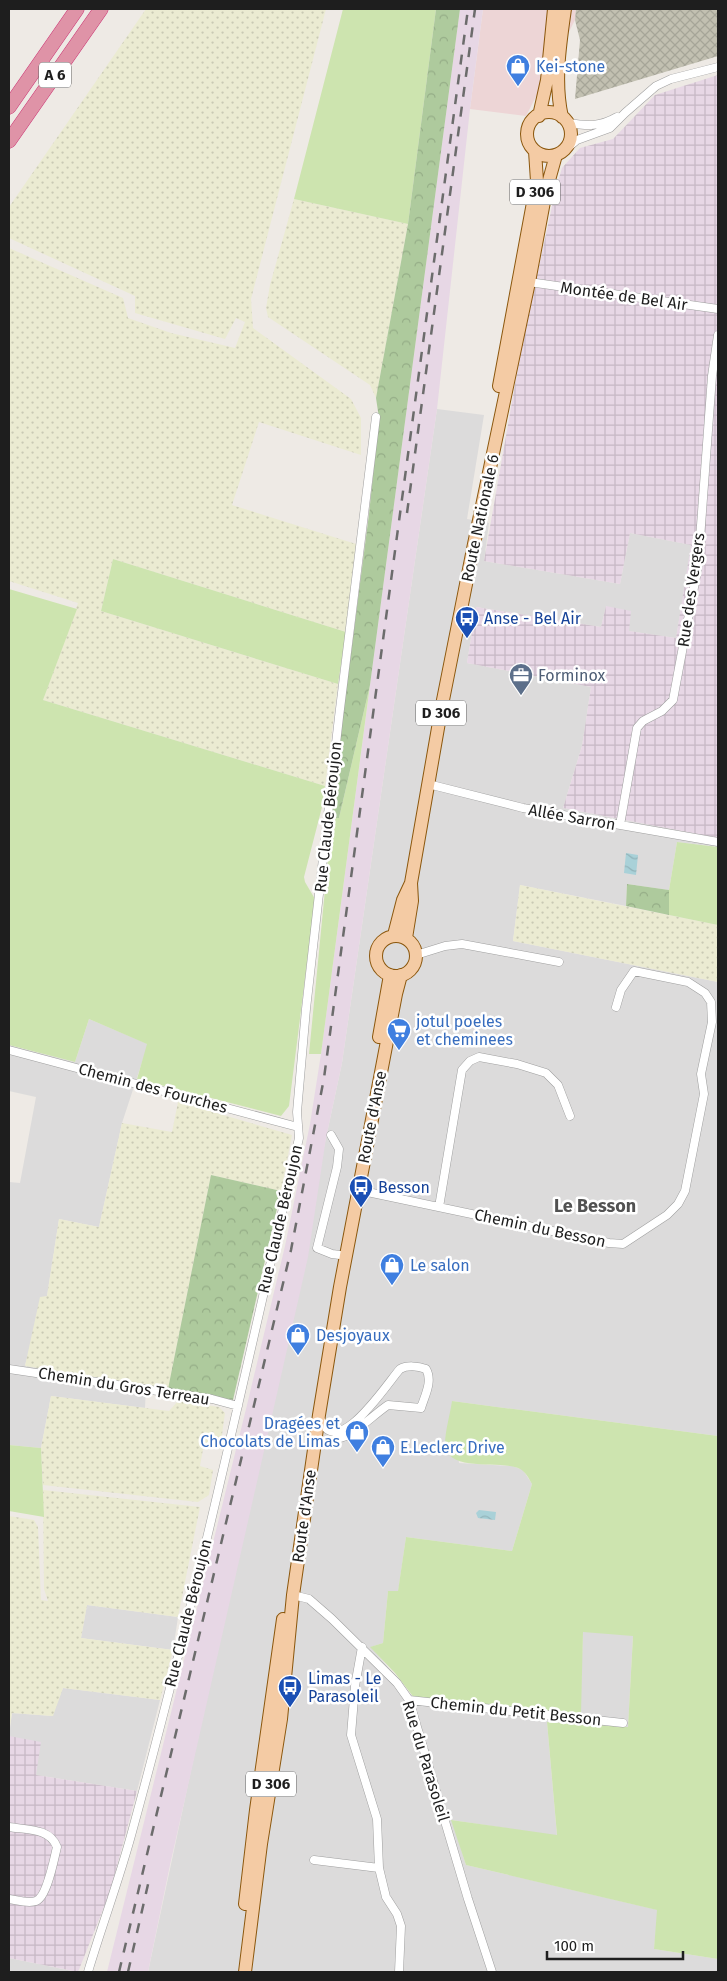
<svg xmlns="http://www.w3.org/2000/svg" width="727" height="1981" font-family="'Fira Sans',sans-serif">
	<style>
		.residential { fill: #dcdbdb }
		.commercial { fill: #edd5d6 }
		.industrial { fill: url(#industrial-grid) }
		.railway { fill: #e7d7e5 }
		.construction { fill: url(#construction-cross-hatch) }
		.farmland { fill: url(#farmland-dots) }
		.grass { fill: #cde4af }
		.forest { fill: url(#forest-crowns) }
		.water { fill: url(#water-waves) }
		.lines { fill: none; stroke-linecap: round; stroke-linejoin: round }
		.street-casing { stroke: #9f9f9f; stroke-width: 9 }
		.primary-casing { stroke: #8b570d; stroke-width: 14 }
		.highway-casing { stroke: #cb3373; stroke-width: 15 }
		.street { stroke: #fff; stroke-width: 8 }
		.primary { stroke: #f4cba4; stroke-width: 12 }
		.highway { stroke: #df93a7; stroke-width: 14 }
		.rail { stroke: #6c6c6c; stroke-width: 2.5; stroke-dasharray: 10 10; stroke-linecap: butt }
		.labels { text-anchor: middle; dominant-baseline: central; stroke-width: 5; stroke-linejoin: round; paint-order: stroke }
		.shield { fill: #fff; stroke: #626262; stroke-width: 1 }
		.shield-label { font-size: 15px; font-weight: bold; fill: #1e1e1e }
		.shop-label { font-size: 16px; fill: #366cbe; stroke: #fff; text-anchor: start }
		.street-label { font-size: 16px; fill: #1e1e1e; stroke: #fff }
		.transit-label { font-size: 16px; fill: #164399; stroke: #fff; text-anchor: start }
		.service-label { font-size: 16px; fill: #4e5e75; stroke: #fff; text-anchor: start }
		.neighbourhood-label { font-size: 18px; font-weight: bold; fill: #515151; stroke: #fff }
	</style>
	<defs>
		<pattern id="industrial-grid" width="8" height="8" patternUnits="userSpaceOnUse" patternTransform="scale(1.25)"><rect width="8" height="8" fill="#e7d7e5"/><path d="M0 4h8M4 0v8" fill="none" stroke="#c6b8c4"/></pattern>
		<pattern id="construction-cross-hatch" width="8" height="8" patternUnits="userSpaceOnUse" patternTransform="scale(1.25)"><rect width="8" height="8" fill="#c2c0b1"/><path d="M0 0l8 8M0 8l8-8" fill="none" stroke="#a6a598"/></pattern>
		<pattern id="farmland-dots" width="8" height="8" patternUnits="userSpaceOnUse" patternTransform="scale(1.25)"><rect width="8" height="8" fill="#ebebd2"/><path d="M2 2h.1M6 6h.1" fill="none" stroke="#c9c9b4" stroke-width="1.8" stroke-linecap="round"/></pattern>
		<pattern id="forest-crowns" width="20" height="18" patternUnits="userSpaceOnUse" patternTransform="scale(1.25)"><rect width="20" height="18" fill="#aeca9d"/><path d="M2 6a3 3 0 1 1 6 0M12 15a3 3 0 1 1 6 0" fill="none" stroke="#95ad87"/></pattern>
		<pattern id="water-waves" width="16" height="10" patternUnits="userSpaceOnUse" patternTransform="scale(1.25)"><rect width="16" height="10" fill="#a9d1d8"/><path d="M0 5q4-4 8 0t8 0" fill="none" stroke="#91b3b9"/></pattern>
	</defs>
	<rect width="100%" height="100%" fill="#eeeae5"/>
	<path class="residential" d="M437,409l47,6 -17,104 22,4 -5,38 136,23 10,-51 62,12 -16,93 -48,-7 -22,-25 -5,21 -125,-20 -9,56 124,24 -9,59 -19,62 155,30v9l-41,-5 -8,48 -42,-6 -1,22 -106,-21 -7,56 205,41v454l-266,-35 7,62 53,3 11,4 9,14 -20,67 -106,-14 -8,55 -10,-1 -5,52 -12,4 44,52 165,15 3,-83 50,4 -5,93 -81,-6 10,114 -105,-16 14,45 192,45 -4,39 64,10v13h-570l194,-909z
		M89,1019l59,25 -26,79 -23,104 -40,-8 -12,77 -22,69 121,21 -1,22 -94,-12 -10,52 -32,-3v-263l11,1 16,-86 -27,-6v-46l66,17z
		M87,1605l91,12 -5,33 -92,-12z
		M63,1688l97,12 -23,91 -101,-16 -27,-39 3,-23 40,3z
		M9,1958l68,14h-68z"/>
	<path class="commercial" d="M483,9h93l-1,11 -49,96 -56,-7z"/>
	<path class="industrial" d="M718,75v763l-155,-30 19,-62 9,-59 -124,-24 9,-56 125,20 5,-21 25,5 -2,20 47,7 15,-93 -61,-12 -10,51 -136,-23 38,-216 34,-157 6,-20 18,-20 33,-9 42,-44z
		M9,1736l32,6 -5,33 101,16 -27,101 -32,80 -69,-14z"/>
	<path class="railway" d="M460,9h23l-13,100 -33,300 -95,654 -16,75 -18,119 -138,608 -22,107h-41l140,-567 38,-159 25,-122 11,-70z"/>
	<path class="construction" d="M576,9h142v47l-143,43 5,-59 -5,-20z"/>
	<path class="farmland" d="M146,9h180l-75,290 2,29 98,71 10,19v37l-102,-33 -27,83 124,39 -10,88 -233,-73 -12,52 237,73 -13,102 -282,-86 35,-97 -69,-22v-333l114,50 5,20 43,15 64,15 10,-26 -9,-4 -11,21 -90,-26v-17l-126,-58v-31z
		M294,199l114,25 -32,174 -6,-13 -102,-68 -2,-9 4,-23z
		M520,885l198,40v57l-205,-41z
		M178,1102l114,33 -11,56 -70,-16 -43,214 -143,-23 15,-69 7,-1 12,-77 40,8 23,-104 50,9z
		M51,1396l118,15 9,-10 41,6 6,6 -5,36h-17l-3,17 13,4 -4,25 -11,7 -155,-17 -2,-37z
		M43,1490l157,17 -22,110 -91,-12 -6,33 92,12 -13,50 -97,-12 -10,28 -41,-3 -3,19v-216l25,4 4,7 3,73 7,1 -4,-12z"/>
	<path class="grass" d="M343,9h93l-28,215 -114,-25z
		M113,559l233,73 -8,52 -237,-73z
		M9,589l68,20 -34,91 282,86 -3,21 -18,70 1,5 10,17 -26,207 -8,10 -144,-37 10,-35 -58,-25 -14,43 -66,-17z
		M370,685l-49,369h-12l23,-236h7z
		M677,842l41,5v78l-49,-10v-25z
		M452,1401l266,35v523l-64,-10 3,-39 -191,-45 -15,-45 106,15 -10,-113 81,5 5,-91 -50,-4 -2,82 -166,-15 -20,-26 -25,-26 13,-4 5,-52h10l8,-54 106,14 20,-67c-3,-5 -6,-12 -12,-15 -19,-10 -73,5 -75,-25 0,-13 5,-29 7,-43z
		M9,1445l32,3 3,69 -35,-6z"/>
	<path class="forest" d="M436,9h24l-90,676 -31,133h-7l3,-41 34,-263 10,-96 -3,-20 32,-174z
		M627,884l42,6v25l-43,-9z
		M211,1175l70,16 -48,209 -65,-11z"/>
	<path class="water" d="M626,853l12,2 -2,20 -12,-2z
		M479,1510l17,2 -1,8 -17,-2 -2,-5z"/>
	<g class="lines">
		<g class="street-casing">
			<path id="street" d="M568,123c19,3 32,4 49,-6
				M565,150l12,-10 33,-12 15,-15 31,-27 15,-7 47,-12
				M529,282l189,27
				M428,784l95,24 195,34
				M620,825l17,-97 6,-7 19,-10 11,-11 25,-134 14,-190 6,-41
				M416,955l29,-9 17,-2 97,18
				M9,1050l289,77
				M331,1135l8,14 -2,18 -20,81 15,6 8,1
				M358,1190l251,53 14,1 44,-29 11,-11 7,-13 19,-97 -3,-20 11,-52 -1,-20 -6,-9 -17,-11 -54,-11 -13,19 -5,17
				M439,1207l23,-137 8,-9 9,-4 38,7 29,9 12,12 12,31
				M9,1369l203,30 26,7
				M315,1443c11,-3 24,-2 35,-9 13,-8 25,-20 38,-29l33,3c4,-13 12,-27 5,-39 -8,-3 -19,-4 -26,0 -12,13 -64,95 -80,49
				M293,1595l16,4 23,20 65,64 12,17 59,199 24,73
				M362,1647l-7,39 -4,49 26,84 2,49 7,29 11,17 4,12 -2,46
				M409,1700l214,23
				M9,1827c18,3 41,1 48,20 -3,12 -10,50 -21,54 -8,3 -19,-1 -27,-2
				M314,1860l65,8
				M88,1972c14,-47 31,-92 44,-140 63,-229 114,-462 167,-694l-2,-26 9,-103 33,-292 37,-300"/>
		</g>
		<g class="primary-casing">
			<path id="primary" d="M527 134a22 22 0 1 1 44 0a22 22 0 1 1-44 0Z
				M539,116l8,-36 7,-71
				M562,117c-8,-35 -2,-73 3,-108
				M499,386l38,-205 -2,-30
				M394,935l9,-35 8,-17
				M376 956a20 20 0 1 1 40 0a20 20 0 1 1-40 0Z
				M406,938l6,-37 -1,-18 31,-178 32,-161 55,-262 17,-91 10,-36
				M379,1037l11,-62
				M245,1904l11,-94 27,-191
				M245,1972l16,-128 20,-125 12,-124 26,-180 21,-128 56,-293 5,-19"/>
		</g>
		<g class="highway-casing">
			<path id="highway" d="M9,107l68,-98
				M9,141l92,-132"/>
		</g>
		<use href="#street" class="street"/>
		<use href="#primary" class="primary"/>
		<use href="#highway" class="highway"/>
		<path class="rail" d="M407,513l68,-504
			M119,1972l172,-722 33,-172 144,-1069
			M128,1972l21,-92"/>
	</g>
	<defs>
		<g id="shop-pin" transform="scale(1.25)"><path d="M0 17L-7.5 6A9.5 9.5 0 1 1 7.5 6Z" fill="#3f7fe0" stroke="#fff"/><path d="M-5-2.5h2.3a2.7 3.5 0 0 1 5.4 0H5L5.5 6h-11ZM-1.5-2.5h3a1.5 2.3 0 0 0-3 0Z" fill="#fff"/></g>
		<g id="bus-pin" transform="scale(1.25)"><path d="M0 17L-7.5 6A9.5 9.5 0 1 1 7.5 6Z" fill="#1a4fb4" stroke="#fff"/><path d="M-5-6H5V4H4V6H2V4H-2V6H-4V4H-5ZM-3.5-4V0h7V-4ZM-3.5 1.2v1.5H-2V1.2ZM2 1.2v1.5H3.5V1.2Z" fill="#fff"/></g>
		<g id="office-pin" transform="scale(1.25)"><path d="M0 17L-7.5 6A9.5 9.5 0 1 1 7.5 6Z" fill="#5c6f8a" stroke="#fff"/><path d="M-6-3h4V-5.5h4V-3h4V5H-6ZM-1-4.5V-3h2v-1.5ZM-6 0V1H6V0Z" fill="#fff"/></g>
		<g id="supermarket-pin" transform="scale(1.25)"><path d="M0 17L-7.5 6A9.5 9.5 0 1 1 7.5 6Z" fill="#3f7fe0" stroke="#fff"/><path d="M-6-5.5h2.5l.6 2H6L4.5 2H-2.5L-4.4-4H-6ZM-1.5 3.2a1.3 1.3 0 1 0 .1 0ZM3 3.2a1.3 1.3 0 1 0 .1 0Z" fill="#fff"/></g>
	</defs>
	<g fill-rule="evenodd">
		<use href="#shop-pin" x="518" y="66"/>
		<use href="#bus-pin" x="467" y="618"/>
		<use href="#office-pin" x="521" y="675"/>
		<use href="#supermarket-pin" x="399" y="1030"/>
		<use href="#bus-pin" x="361" y="1187"/>
		<use href="#shop-pin" x="392" y="1265"/>
		<use href="#shop-pin" x="298" y="1335"/>
		<use href="#shop-pin" x="357" y="1432"/>
		<use href="#shop-pin" x="383" y="1447"/>
		<use href="#bus-pin" x="290" y="1687"/>
	</g>
	<g class="labels">
		<g class="shield">
			<rect x="39" y="62.5" width="32" height="25" rx="4"/>
			<rect x="510" y="179.5" width="50" height="25" rx="4"/>
			<rect x="416" y="700.5" width="50" height="25" rx="4"/>
			<rect x="246" y="1771.5" width="50" height="25" rx="4"/>
		</g>
		<g class="shield-label">
			<text x="55" y="75">A 6</text>
			<text x="535" y="192">D 306</text>
			<text x="441" y="713">D 306</text>
			<text x="271" y="1784">D 306</text>
		</g>
		<g class="shop-label">
			<text x="536" y="66">Kei-stone</text>
			<text x="416" y="1021">jotul poeles<tspan x="416" dy="18">et cheminees</tspan></text>
			<text x="410" y="1265">Le salon</text>
			<text x="316" y="1335">Desjoyaux</text>
			<text x="340" y="1423" text-anchor="end">Dragées et<tspan x="340" dy="18">Chocolats de Limas</tspan></text>
			<text x="400" y="1447">E.Leclerc Drive</text>
		</g>
		<g class="street-label">
			<text transform="translate(624 296) rotate(8)">Montée de Bel Air</text>
			<text transform="translate(480 518) rotate(-78)">Route Nationale 6</text>
			<text transform="translate(691 590) rotate(-82)">Rue des Vergers</text>
			<text transform="translate(328 817) rotate(-84)">Rue Claude Béroujon</text>
			<text transform="translate(572 817) rotate(10)">Allée Sarron</text>
			<text transform="translate(153 1088) rotate(15)">Chemin des Fourches</text>
			<text transform="translate(372 1117) rotate(-79)">Route d'Anse</text>
			<text transform="translate(280 1219) rotate(-77)">Rue Claude Béroujon</text>
			<text transform="translate(540 1228) rotate(12)">Chemin du Besson</text>
			<text transform="translate(124 1386) rotate(9)">Chemin du Gros Terreau</text>
			<text transform="translate(304 1516) rotate(-82)">Route d'Anse</text>
			<text transform="translate(188 1613) rotate(-76)">Rue Claude Béroujon</text>
			<text transform="translate(516 1711) rotate(6)">Chemin du Petit Besson</text>
			<text transform="translate(426 1761) rotate(73)">Rue du Parasoleil</text>
		</g>
		<g class="transit-label">
			<text x="484" y="618">Anse - Bel Air</text>
			<text x="378" y="1187">Besson</text>
			<text x="308" y="1678">Limas - Le<tspan x="308" dy="18">Parasoleil</tspan></text>
		</g>
		<g class="service-label">
			<text x="538" y="675">Forminox</text>
		</g>
		<g class="neighbourhood-label">
			<text x="595" y="1206">Le Besson</text>
		</g>
	</g>
	<rect width="727" height="1981" fill="none" stroke="#1e1e1e" stroke-width="20"/>
	<path d="M547 1951v8h136v-8" fill="none" stroke="#1e1e1e" stroke-width="2.5"/>
	<text x="554" y="1951" font-size="15" fill="#1e1e1e" stroke="#ffffff" stroke-width="4" paint-order="stroke">100 m</text>
</svg>
